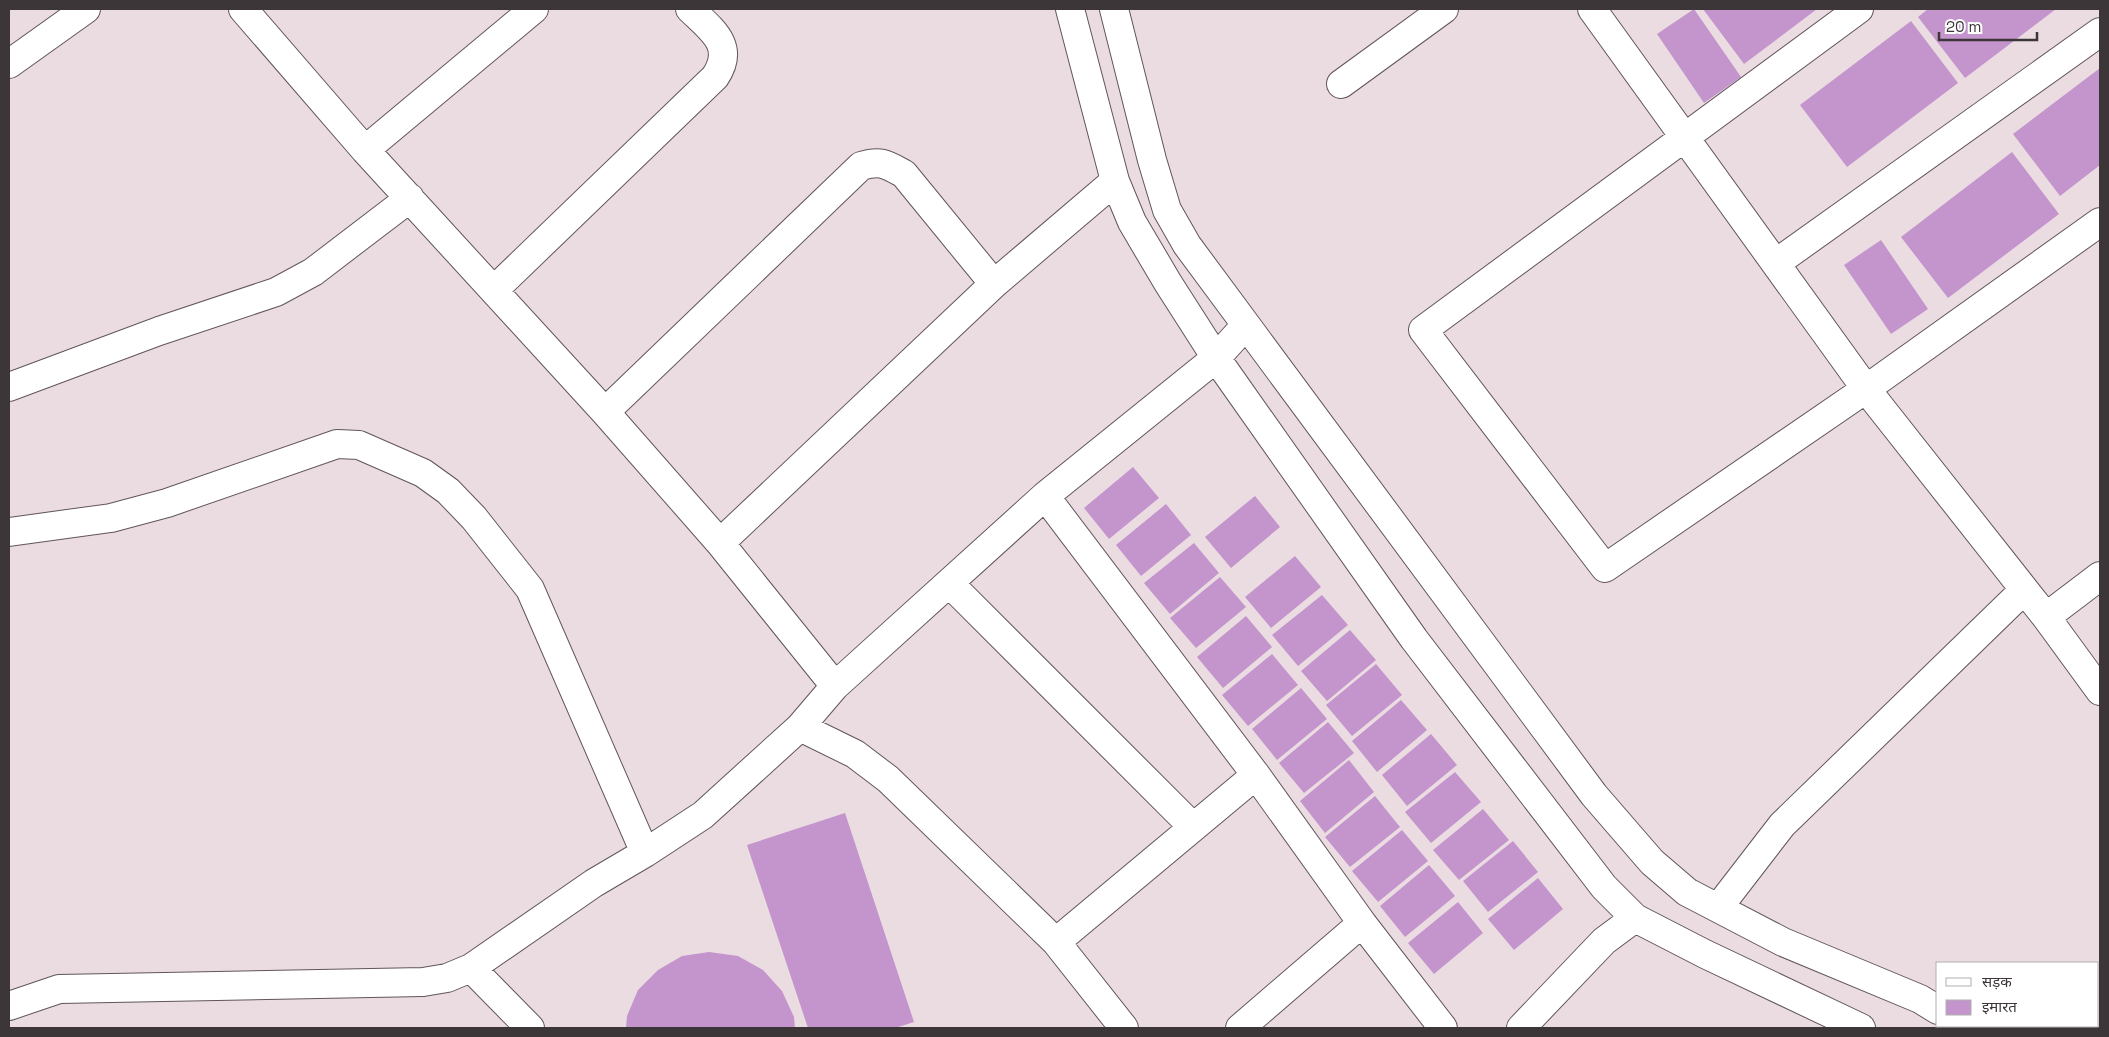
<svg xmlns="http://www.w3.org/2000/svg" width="2109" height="1037" font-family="'Space Grotesk','Noto Sans Devanagari',sans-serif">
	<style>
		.building { fill: #c494cc }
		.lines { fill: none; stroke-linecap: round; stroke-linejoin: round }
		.street-casing { stroke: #61555a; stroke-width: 30 }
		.street { stroke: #fff; stroke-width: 28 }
	</style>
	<rect width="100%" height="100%" fill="#ebdce2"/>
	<path class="building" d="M1694,9l47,68 -37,26 -47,-69z
		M1703,9h114l-73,55z
		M1928,9h128l-91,69 -47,-61z
		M1911,21l47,62 -111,84 -47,-62z
		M2100,68v97l-40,31 -47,-62z
		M2012,152l47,62 -111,84 -47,-61z
		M1881,240l47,69 -37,25 -47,-69z
		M1133,467l26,31 -50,41 -25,-31z
		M1255,496l25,31 -49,41 -26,-31z
		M1166,504l25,31 -50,41 -25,-31z
		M1194,543l25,30 -49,41 -26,-31z
		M1295,556l26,31 -50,41 -26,-31z
		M1220,577l26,30 -50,41 -26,-30z
		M1322,595l26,30 -50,41 -26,-31z
		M1246,616l26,31 -49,41 -26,-31z
		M1350,630l26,30 -49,41 -26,-30z
		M1272,654l26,31 -50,41 -26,-31z
		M1376,664l26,31 -50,41 -26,-31z
		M1301,688l26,31 -50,41 -25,-31z
		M1401,700l26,30 -50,42 -25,-31z
		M1328,722l26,31 -50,40 -25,-30z
		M1431,734l26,31 -50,41 -25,-31z
		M1349,760l25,32 -49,41 -25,-32z
		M1455,772l26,30 -50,41 -26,-31z
		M1375,796l25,31 -50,40 -25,-30z
		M1483,809l26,31 -50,40 -26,-30z
		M845,813l69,209 -19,6h-87l-61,-183z
		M1402,830l26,31 -50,41 -26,-31z
		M1513,841l25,31 -50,40 -25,-31z
		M1429,865l26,31 -50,41 -25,-31z
		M1538,878l25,31 -49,41 -26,-31z
		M1458,902l25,31 -49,41 -26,-31z
		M709,952l29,4 25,14 19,21 12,26 1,11h-169l1,-12 11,-26 20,-20 24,-14z"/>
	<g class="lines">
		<g class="street-casing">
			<path id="street" d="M243,9l122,141 240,262 115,131 115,143
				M1070,9l45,172 17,41 36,61 48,75 198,281 190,248 31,31 70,36 156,74
				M1114,9l38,151 15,50 20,35 407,550 58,67 35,30 96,50 137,57 18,11
				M1592,9l274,380 180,228 54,74
				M1859,9l-436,321 182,238 261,-179 234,-167
				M9,64l77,-55
				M1341,84l103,-75
				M365,150l169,-141
				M1776,263l324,-231
				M494,290l221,-213c21,-31 -3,-47 -25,-68
				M9,387l150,-56 117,-39 37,-20 97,-74
				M605,412l256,-246c20,-6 25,-2 43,8l90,110
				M1045,496l211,279 106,148 81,105
				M9,532l102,-14 56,-15 170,-59 22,1 64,28 25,18 26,27 56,71 115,264
				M720,543l274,-259 121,-103
				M949,583l244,244
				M2046,617l54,-41
				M800,727l55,27 33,25 168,163 68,86
				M1718,908l64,-83 242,-235
				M1056,942l200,-167
				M471,968l59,60
				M9,1006l50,-17 364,-7 24,-4 24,-10 123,-85 51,-30 58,-38 97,-88 35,-41 210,-190 171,-138 30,-33
				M1964,1026l4,2
				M1240,1028l122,-105
				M1521,1028l83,-87 31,-23"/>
		</g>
		<use href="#street" class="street"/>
	</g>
	<rect width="2109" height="1037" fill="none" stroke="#3c3638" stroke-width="20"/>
	<rect x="1936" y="962" width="162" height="65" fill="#ffffff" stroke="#b1afaf"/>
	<rect x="1946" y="978" width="25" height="8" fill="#ffffff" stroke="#b1afaf"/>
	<text x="1982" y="987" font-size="15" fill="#3c3638">सड़क</text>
	<rect x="1946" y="1000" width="25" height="15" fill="#c494cc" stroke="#b1afaf"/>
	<text x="1982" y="1012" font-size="15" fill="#3c3638">इमारत</text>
	<path d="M1939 32v8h98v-8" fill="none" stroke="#3c3638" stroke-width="2.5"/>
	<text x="1946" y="32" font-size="15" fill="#3c3638" stroke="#ffffff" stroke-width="4" paint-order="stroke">20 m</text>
</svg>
